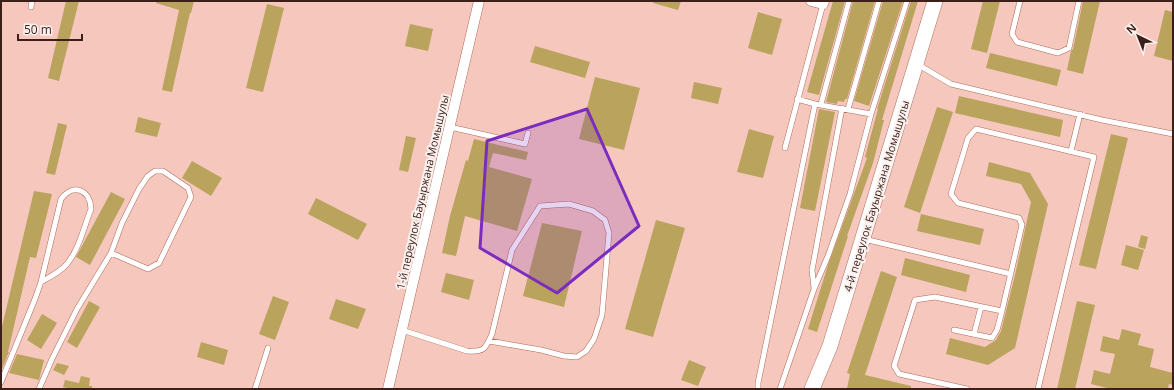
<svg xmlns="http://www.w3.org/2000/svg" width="1174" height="390" font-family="'Open Sans',sans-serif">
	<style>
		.building { fill: #b9a35d }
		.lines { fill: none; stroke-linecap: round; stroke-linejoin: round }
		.lane-casing { stroke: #b06a5b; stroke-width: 6 }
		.street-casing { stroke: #b06a5b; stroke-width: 11 }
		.secondary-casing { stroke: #b06a5b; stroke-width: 16 }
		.lane { stroke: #fff; stroke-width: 5 }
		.street { stroke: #fff; stroke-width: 10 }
		.secondary { stroke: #fff; stroke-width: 15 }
		.marked { fill: #7b2cbf; fill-opacity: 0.2; stroke: #7b2cbf; stroke-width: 3; stroke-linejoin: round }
		.labels { text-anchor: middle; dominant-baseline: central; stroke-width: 4; stroke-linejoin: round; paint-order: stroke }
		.street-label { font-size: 11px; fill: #3c1f19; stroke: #fbf2f0 }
	</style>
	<rect width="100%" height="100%" fill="#f6c7bc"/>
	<path class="building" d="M66,1h13l-20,80 -11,-3z
		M156,1h38l-3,12h-1l-18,79 -10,-2 17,-80 -23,-7z
		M654,1h27l-3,9 -25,-7z
		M833,1h12l-26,94 -12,-3z
		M853,1h22l-28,98h-2l-1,3 -6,-1 -1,3 -11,-2z
		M883,1h20l-34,105 -15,-5z
		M911,1h7l-36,119h2l-11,43 -26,73h1l-31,96 -9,-3 20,-64 39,-107 -2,-1 13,-48h-1z
		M983,1h17l-13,52 -16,-4z
		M1083,1h17l-17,73 -16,-4 4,-19 2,-2z
		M267,4l17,4 -21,84 -17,-4z
		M1165,10l8,2v49l-19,-5z
		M758,12l24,7 -10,36 -24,-7z
		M410,24l23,5 -5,22 -23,-5z
		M535,46l55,16 -5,16 -55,-16z
		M990,53l71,17 -4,16 -71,-18z
		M595,77l45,11 -16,62 -45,-11z
		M694,82l28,6 -4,16 -27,-6z
		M959,96l104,24 -3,17 -105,-24z
		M937,107l16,5 -33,101 -16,-6z
		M819,109l16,3 -20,99 -15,-3z
		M138,117l23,6 -4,14 -22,-5z
		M58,123l9,2 -12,50 -9,-2z
		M749,129l25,7 -11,42 -26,-6z
		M1111,134l17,4 -32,131 -17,-4z
		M406,136l10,2 -8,34 -9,-2z
		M474,139l54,13 -2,8 -33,-7 -4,14 43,12 -15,52 -52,-15 -9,40 -14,-3 8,-37 16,-56 2,1z
		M192,161l30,17 -11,18 -29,-18z
		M989,162l41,11 18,31 -33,144 -27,17 -42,-11 4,-16 35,9 11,-7 5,-9 14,-56 16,-73 -10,-18 -35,-8z
		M34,191l18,3 -16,64 -6,-1 -22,95h1l-8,19v-40z
		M111,192l14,7 -35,66 -14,-8z
		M316,198l51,26 -9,16 -50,-26z
		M921,214l63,15 -4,16 -63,-14z
		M656,220l29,8 -32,109 -28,-8z
		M542,223l40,8 -18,76 -41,-11z
		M1141,235l7,2 -3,12 -7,-2z
		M1126,245l18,5 -6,20 -17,-5z
		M905,258l65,17 -4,17 -65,-17z
		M881,271l16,6 -32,98 46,11v3h-64l3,-15 -3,-1z
		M446,273l28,7 -5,20 -28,-8z
		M273,296l16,6 -14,38 -16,-6z
		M336,299l30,10 -8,20 -29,-10z
		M89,301l11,6 -23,41 -10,-6z
		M1077,301l18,4 -20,84h-18z
		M42,314l15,9 -16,26 -14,-9z
		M1122,329l19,5 -3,11 16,4 -4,18 23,6v12l-4,-1 -1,5h-61v-1l-16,-4 3,-14 16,4 5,-20 -15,-3 3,-15 16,4z
		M201,342l27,8 -4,15 -27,-8z
		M17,354l27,6 -5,20 -30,-7z
		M689,360l17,7 -8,19 -17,-6z
		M57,363l12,3 -5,9 -11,-5z
		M81,376l9,2 -1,8h3v3h-21l-8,-2 2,-7 14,3z"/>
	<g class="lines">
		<g class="lane-casing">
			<path id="lane" d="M1020,1l-8,33 5,8 41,11 11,-5 10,-47
				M31,7l1,-6
				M917,64l34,20 151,36 71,14
				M821,104l28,-103
				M848,109l31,-108
				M871,114l36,-113
				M450,127l75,17 3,-11
				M785,148l38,-144
				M1071,151l9,-37
				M864,239l147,35
				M814,288l-2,-18 30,-162
				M402,330l65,21c18,1 18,-2 25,-17l20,-84 28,-44 29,-2 24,7 12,9 4,13 -7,82 -8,24 -8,12 -9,6 -13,-1 -23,-6 -52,-9
				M954,330l38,8 5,-8 5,-19 20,-86 -3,-7 -61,-15 -7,-9 17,-56 8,-9 118,28 -56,232
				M974,334l7,-27
				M1,382l34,-83 6,-17 20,-83c12,-16 29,-10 30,10 -7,18 -12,40 -24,55 -7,8 -17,13 -26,18
				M39,389l13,-30 25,-50 34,-56 11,-30 17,-34 9,-13 7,-5h8l25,17 3,9 -32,66 -11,6 -37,-16
				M255,389l13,-41
				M758,389v-6l57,-279
				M780,389l34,-100 14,-33 22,-62 21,-80 -56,-10 -18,-5
				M967,389l-68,-15 -5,-8 21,-66 20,-3 67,14"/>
		</g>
		<g class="street-casing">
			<path id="street" d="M811,1l12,3 1,-3
				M388,389l91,-388"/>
		</g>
		<g class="secondary-casing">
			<path id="secondary" d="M812,389l18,-43 105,-345"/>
		</g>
		<use href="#lane" class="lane"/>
		<use href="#street" class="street"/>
		<use href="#secondary" class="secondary"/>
	</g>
	<path class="marked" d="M587,109l52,117 -82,67 -77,-45 7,-107z"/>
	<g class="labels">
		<g class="street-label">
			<text transform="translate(422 192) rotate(-77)">1-й переулок Бауыржана Момышулы</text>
			<text transform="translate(876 196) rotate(-73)">4-й переулок Бауыржана Момышулы</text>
		</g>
	</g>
	<rect width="1174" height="390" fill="none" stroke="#3c1f19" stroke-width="4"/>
	<g transform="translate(1138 36) rotate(317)" stroke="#fbf2f0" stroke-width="3" paint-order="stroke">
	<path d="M0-3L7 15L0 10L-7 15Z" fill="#3c1f19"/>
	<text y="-6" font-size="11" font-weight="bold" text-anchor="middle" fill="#3c1f19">N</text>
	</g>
	<path d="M18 34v6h64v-6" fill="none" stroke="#3c1f19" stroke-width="2"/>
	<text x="24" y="34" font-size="12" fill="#3c1f19" stroke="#fbf2f0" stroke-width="3" paint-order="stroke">50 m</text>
</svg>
